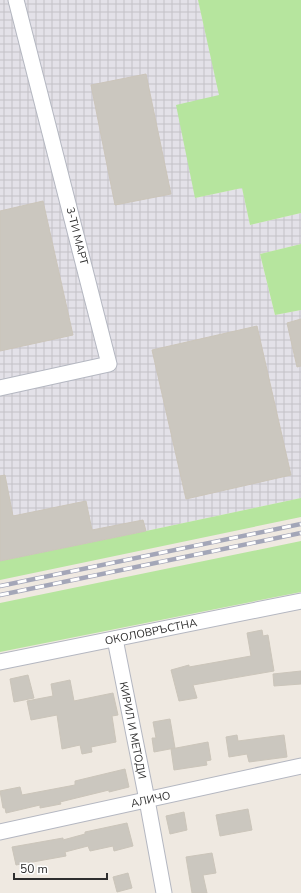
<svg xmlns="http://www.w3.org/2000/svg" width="301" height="893" font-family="'Nunito Sans',sans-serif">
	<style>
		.industrial { fill: url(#industrial-grid) }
		.grass { fill: #b6e59e }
		.building { fill: #cbc7bf; stroke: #cbc5ba }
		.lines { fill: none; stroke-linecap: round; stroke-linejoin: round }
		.minor-casing { stroke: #b4b7c1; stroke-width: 17 }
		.minor { stroke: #fff; stroke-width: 15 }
		.rail-casing { stroke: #a3a6b8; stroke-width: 4.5 }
		.rail { stroke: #fff; stroke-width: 3; stroke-dasharray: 9; stroke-linecap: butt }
		.labels { text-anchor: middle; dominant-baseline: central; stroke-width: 3.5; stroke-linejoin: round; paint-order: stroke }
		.street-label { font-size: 11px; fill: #2e2e2e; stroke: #fff }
	</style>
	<defs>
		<pattern id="industrial-grid" width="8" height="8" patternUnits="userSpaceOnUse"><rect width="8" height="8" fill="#e3e1e8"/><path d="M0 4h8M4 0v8" fill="none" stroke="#c3c1c7"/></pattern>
	</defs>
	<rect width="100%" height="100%" fill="#efe9e1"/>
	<path class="industrial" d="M0,0h198l22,96 -25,102 47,-10 8,37 51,-12v31l-41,10 15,61 26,-5v188l-155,33 -146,30z"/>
	<path class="grass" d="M198,0h103v213l-51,12 -8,-37 -47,10 -19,-93 43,-10z
		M301,244v66l-26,5 -15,-61z
		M301,498v19l-301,63v-19l146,-30z
		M301,541v51l-301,60v-49z"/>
	<path class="building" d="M146,74l25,120 -56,11 -24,-120z
		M43,201l30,134 -73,16v-140z
		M301,319v47l-4,1 -10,-44z
		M257,326l34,149 -105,24 -34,-149z
		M5,475l8,41 73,-15 6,29 51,-10 3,11 -146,30v-85z
		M262,630l1,6 5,-1 6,36 -81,14 4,13 -18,3 -8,-31 18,-5v2l62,-11 -4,-23z
		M301,671v13l-27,2 -1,-12z
		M28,675l6,23 -20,4 -4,-23z
		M70,680l4,21 39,-8 5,22 -6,1 4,26 -25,5 1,5 -10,2 -2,-9 -18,4 -5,-34 -26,5 -4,-19 26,-5 -2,-12z
		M170,719l5,29 -21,4 -2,-14h4l-3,-16z
		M237,735l1,6 46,-6 3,22 -38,5 -2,-8 -18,3 -3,-20z
		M208,742l3,18 -5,1 1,4 -33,5 -3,-21z
		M125,769l4,18 -20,5v-2l-49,12 1,2 -21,4v-3l-34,8 -1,-5h-2l-3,-17 20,-4 2,8 53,-10v-4z
		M248,809l4,21 -32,6 -4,-21z
		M184,812l3,18 -17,4 -4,-18z
		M127,823l6,23 -19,5 -1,-5 -23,5 -2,-5 -23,6 1,4 -50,9 -4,-18 51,-9v2l22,-6v-2z
		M212,853l4,20 -13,2 4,18h-15l-6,-36z
		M128,873l4,15 -15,4 -4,-15z"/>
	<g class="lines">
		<g class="minor-casing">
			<g id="minor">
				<path d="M0,388l109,-24 -93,-364"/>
				<path id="s1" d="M115,639l32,161 17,93"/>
				<path id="s2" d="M0,662l301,-61"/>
				<path id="s3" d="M0,832l301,-66"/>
			</g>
		</g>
		<use href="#minor" class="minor"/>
		<g class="rail-casing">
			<path id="rail" d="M0,586l301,-62
				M0,595l301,-62"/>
		</g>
		<use href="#rail" class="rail"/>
	</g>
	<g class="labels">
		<g class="street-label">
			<text transform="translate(77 236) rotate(76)">3-ТИ МАРТ</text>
			<text stroke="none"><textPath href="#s2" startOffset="154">ОКОЛОВРЪСТНА</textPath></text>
			<text stroke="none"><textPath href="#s1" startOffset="93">КИРИЛ И МЕТОДИ</textPath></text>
			<text stroke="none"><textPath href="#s3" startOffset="154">АЛИЧО</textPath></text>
		</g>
	</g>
	<path d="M14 873v6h93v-6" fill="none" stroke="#2e2e2e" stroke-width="2"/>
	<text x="20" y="873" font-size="12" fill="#2e2e2e" stroke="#ffffff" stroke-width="3" paint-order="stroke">50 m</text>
</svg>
